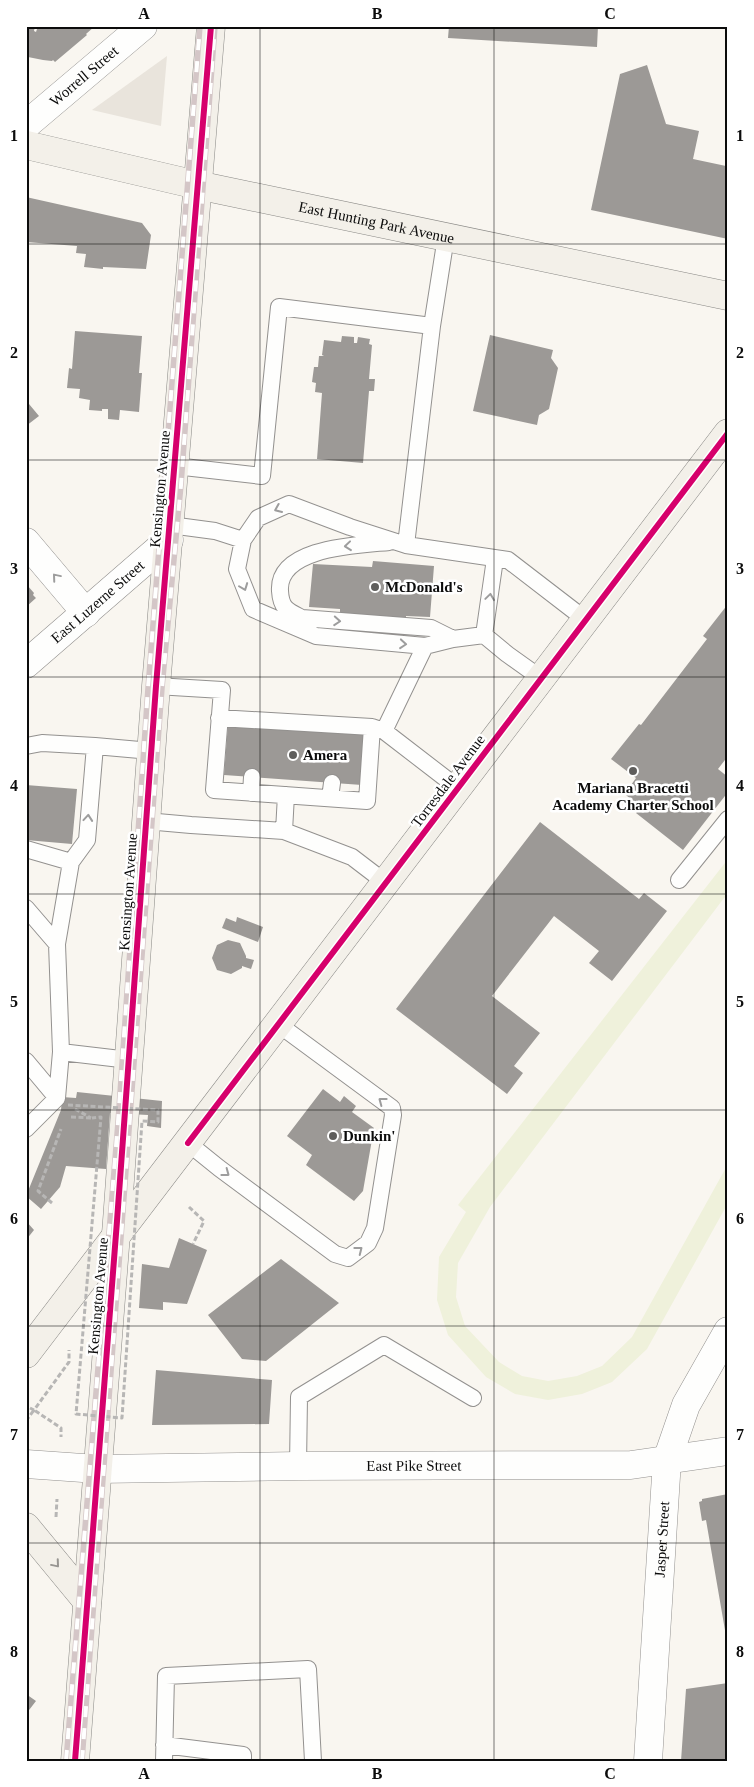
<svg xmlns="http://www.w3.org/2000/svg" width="754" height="1787" font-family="'Times New Roman',serif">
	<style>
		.pitch { fill: #eff1db }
		.plaza { fill: #e9e4dc }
		.building { fill: #9c9996 }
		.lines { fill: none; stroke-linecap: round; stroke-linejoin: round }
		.lane-casing { stroke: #93918f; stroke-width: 18 }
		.street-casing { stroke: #93918f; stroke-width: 29 }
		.secondary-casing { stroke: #898885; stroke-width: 29 }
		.path { stroke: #b7b6b5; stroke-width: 3; stroke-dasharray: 5 2.5; stroke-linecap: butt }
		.lane { stroke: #fefefd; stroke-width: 16 }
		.street { stroke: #fefefd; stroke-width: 28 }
		.secondary { stroke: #f3f0e9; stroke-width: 28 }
		.rail-casing { stroke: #d4c6c7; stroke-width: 5.5 }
		.rail { stroke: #fff; stroke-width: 4; stroke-dasharray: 11; stroke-linecap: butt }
		.path-bridge { stroke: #b7b6b5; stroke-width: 3; stroke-dasharray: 5 2.5; stroke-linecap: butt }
		.cycleway-casing { stroke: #fff; stroke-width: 9 }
		.cycleway { stroke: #d6006c; stroke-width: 6 }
		.oneway { stroke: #9d9d9d }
		.oneway2 { stroke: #979591 }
		.grid { fill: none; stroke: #0c0c0c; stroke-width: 1; stroke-opacity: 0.55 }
		.poi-dot { fill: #5f5e5c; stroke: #fff; stroke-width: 2 }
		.labels { text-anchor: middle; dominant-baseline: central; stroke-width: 5; stroke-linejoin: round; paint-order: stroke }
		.street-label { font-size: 15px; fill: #0c0c0c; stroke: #fff }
		.poi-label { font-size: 15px; font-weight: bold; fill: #0c0c0c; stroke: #fff; text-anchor: start }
		.neatline { fill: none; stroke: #0c0c0c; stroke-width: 2 }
		.grid-label { font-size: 16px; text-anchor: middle; font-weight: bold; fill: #0c0c0c }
	</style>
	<rect width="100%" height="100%" fill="#f9f6f0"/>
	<path class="pitch" d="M728,859v37l-4,2 -234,309 -32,56 -2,34 9,29 34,36 23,14 26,5 29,-5 25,-10 30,-29 96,-173v39l-81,146 -35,33 -30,12 -34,6 -33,-6 -29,-17 -38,-42 -11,-35 2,-43 27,-45 -8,-7z"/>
	<path class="plaza" d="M167,56l-6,70 -69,-16z"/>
	<path class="building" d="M26,26h9l-1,5 2,1 2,-6 15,2 1,-2h41l-9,8 1,1 -32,27 -2,-2 -1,1 -9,-1 -15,-3 -2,4z
		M449,26h149l-1,21 -149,-9z
		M647,65l19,59 33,7 -6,28 33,7 2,17v56l-137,-29 29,-136z
		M26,197l116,26 9,12 -5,34 -43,-2v2l-19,-2 2,-13 -10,-1 1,-7 -51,-4z
		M75,331l67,5 -3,37h3l-3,39 -19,-2 -1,10 -11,-1v-10h-6v2l-13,-1 1,-10 -11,-2 1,-9 -13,-1 2,-20 3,1z
		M490,335l63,15 -2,8 7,10 -9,41 -10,6 -2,10 -64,-14z
		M342,336l12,1v6h3l1,-6 12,2 -1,5 3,1 -3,34h6l-1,12h-5l-6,72 -46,-4 5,-66 -7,-1 1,-9 -4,-1 2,-15h4l1,-11h5l-2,-1 2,-15 17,2z
		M29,404l10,12 -13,10v-20z
		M373,561l61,5 -4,51 -24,-1v4l-66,-4v-7l-31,-2 4,-43 59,3z
		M27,585l7,8 -1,2 3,3 -10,9z
		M728,604v152l-10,13 10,8v15l-45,58 -47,-37 5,-6 -19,-15 6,-8 3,1 5,-7 -25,-19 28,-35 2,1 66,-86 -4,-3z
		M228,724l138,10 -4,51 -138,-10z
		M26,785l51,4 -5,55 -46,-4z
		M540,822l99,77 5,-6 23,18 -55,70 -23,-18 10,-12 -45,-35 -62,80 48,37 -26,33 9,7 -16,21 -111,-85z
		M237,917l26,10 -5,15 -36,-14 4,-10 10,4z
		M228,940l12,3 6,13v2l8,2 -3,9 -9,-3v2l-11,6 -14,-4 -5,-12 5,-13z
		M323,1089l17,13 4,-6 12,10 -4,6 22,16 -11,63 -9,10 -48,-36 6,-10 -25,-19z
		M77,1092l85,9 -1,27 -14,-2 1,-11 -38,-2 -4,56 -40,-3 -6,21 -19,22 -15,-13 35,-86 1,-13 14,1z
		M26,1221l8,9 -8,10z
		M179,1238l28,12 -20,54 -24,-2v8l-24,-2 3,-44 27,4z
		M281,1259l58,44 -73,58 -24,-2 -34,-44z
		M156,1370l116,10 -3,44 -117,1z
		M728,1494v148h-1l-21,-122 -4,1 -3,-19 3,-1v-2z
		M728,1683v78h-47l5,-72z
		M26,1694l10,7 -10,13z"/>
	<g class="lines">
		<g class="lane-casing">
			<path id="lane" d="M432,326l-26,219 102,15 78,60
				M175,466l87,10 17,-169 153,19 14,-89
				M170,525l45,6 28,9
				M389,542c-30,3 -112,5 -109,49 1,18 8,20 22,27l129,10 22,11
				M406,545l-56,-18 -61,-23 -31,14 -15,22 -6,29 16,40 63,27 109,10 28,-7 31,-4 23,19 35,25
				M484,635l11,-76
				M156,686l66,4 -8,100 153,11 5,-74 -153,-9
				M372,727l12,4 74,57
				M384,731l41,-85
				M26,746l16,-3 53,3 -8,94 -16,22 -14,82 4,108 -4,46 -31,-37
				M95,746l56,5
				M251,793l1,-16
				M286,795l-2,36 68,26 34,26
				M330,798l2,-15
				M146,821l45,4 93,6
				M26,849l45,13
				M679,880l49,-61
				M26,908l31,36
				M61,1052l68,8
				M26,1129l31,-31
				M188,1143l31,25 116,86 13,4 20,-15 7,-15 18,-113 -1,-7 -114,-84
				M298,1466l1,-69 85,-52 89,53
				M164,1745l79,10v6
				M164,1761l2,-85 142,-7 5,92"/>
		</g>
		<g class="street-casing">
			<g id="street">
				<path id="s1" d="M26,125l117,-99"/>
				<path d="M26,542l60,71"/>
				<path id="s2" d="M26,664l143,-124"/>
				<path id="s3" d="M26,1464l71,5 201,-3 333,-1 97,-14"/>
				<path id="s4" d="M648,1761l19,-301 19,-55 42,-74"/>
			</g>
		</g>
		<g class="secondary-casing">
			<g id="secondary">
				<path id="s5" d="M26,145l171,40 531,111"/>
				<path d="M26,1354l702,-921"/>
				<path d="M26,1527l61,74"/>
				<path d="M75,1761l42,-540 39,-535 55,-660"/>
			</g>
		</g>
		<path class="path" d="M75,1109l16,9
			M71,1117l21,1
			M52,1203l-14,-12 23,-62
			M189,1207l15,14 -11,23
			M30,1408l4,2 35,-48v-12
			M26,1421l8,-11 27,18v9
			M56,1517l1,-18"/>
		<use href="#lane" class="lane"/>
		<use href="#street" class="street"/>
		<use href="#secondary" class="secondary"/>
		<g class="rail-casing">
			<path id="rail" d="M66,1761l52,-639 30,-434 52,-662
				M82,1761l80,-1073 19,-203 34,-459"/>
		</g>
		<use href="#rail" class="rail"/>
		<path class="path-bridge" d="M68,1105l90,5v12l-16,-1 -20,297 -46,-4 25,-297 -9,1"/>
		<g class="cycleway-casing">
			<path id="cycleway" d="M188,1143l540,-710
				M75,1761l42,-540 39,-535 55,-660"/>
		</g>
		<use href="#cycleway" class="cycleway"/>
	</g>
	<defs><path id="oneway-chevron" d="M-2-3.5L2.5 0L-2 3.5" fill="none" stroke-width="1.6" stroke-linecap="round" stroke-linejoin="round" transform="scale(1.25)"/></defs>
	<g class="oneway">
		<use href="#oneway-chevron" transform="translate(278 509) rotate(157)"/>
		<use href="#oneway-chevron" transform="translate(348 546) rotate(174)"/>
		<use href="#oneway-chevron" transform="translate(56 577) rotate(-130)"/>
		<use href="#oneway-chevron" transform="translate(244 587) rotate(69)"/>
		<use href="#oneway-chevron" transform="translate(490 597) rotate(-82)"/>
		<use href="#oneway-chevron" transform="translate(337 621) rotate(4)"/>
		<use href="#oneway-chevron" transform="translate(403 644) rotate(5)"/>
		<use href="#oneway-chevron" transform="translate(88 818) rotate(-85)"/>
		<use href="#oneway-chevron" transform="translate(382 1101) rotate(-143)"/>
		<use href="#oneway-chevron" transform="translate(226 1173) rotate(37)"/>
		<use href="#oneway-chevron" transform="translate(359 1250) rotate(-38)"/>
	</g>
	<use class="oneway2" href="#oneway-chevron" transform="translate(56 1564) rotate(50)"/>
	<path class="grid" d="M260,26v1735M494,26v1735M26,244h702M26,460h702M26,677h702M26,894h702M26,1110h702M26,1326h702M26,1543h702"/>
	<g class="poi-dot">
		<circle cx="375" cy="587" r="5"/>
		<circle cx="293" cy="755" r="5"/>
		<circle cx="633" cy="771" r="5"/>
		<circle cx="333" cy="1136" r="5"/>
	</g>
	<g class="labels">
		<g class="street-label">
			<text stroke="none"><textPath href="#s1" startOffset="76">Worrell Street</textPath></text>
			<text stroke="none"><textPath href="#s5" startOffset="359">East Hunting Park Avenue</textPath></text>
			<text transform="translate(160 489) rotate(-85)">Kensington Avenue</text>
			<text stroke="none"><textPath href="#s2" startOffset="95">East Luzerne Street</textPath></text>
			<text transform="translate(448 781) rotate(-53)">Torresdale Avenue</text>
			<text transform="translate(128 892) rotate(-86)">Kensington Avenue</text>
			<text transform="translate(98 1296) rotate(-85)">Kensington Avenue</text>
			<text stroke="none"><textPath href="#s3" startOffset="388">East Pike Street</textPath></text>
			<text stroke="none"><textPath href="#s4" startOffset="222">Jasper Street</textPath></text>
		</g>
		<g class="poi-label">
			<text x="385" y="587">McDonald's</text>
			<text x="303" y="755">Amera</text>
			<text x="633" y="788" text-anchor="middle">Mariana Bracetti<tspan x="633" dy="17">Academy Charter School</tspan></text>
			<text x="343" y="1136">Dunkin'</text>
		</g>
	</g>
	<rect width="754" height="1787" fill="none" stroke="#ffffff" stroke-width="55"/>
	<rect x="28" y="28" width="698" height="1732" class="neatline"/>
	<g class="grid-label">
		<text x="144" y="19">A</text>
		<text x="377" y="19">B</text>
		<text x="610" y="19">C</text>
		<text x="14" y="141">1</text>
		<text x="740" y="141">1</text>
		<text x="14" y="358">2</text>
		<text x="740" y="358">2</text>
		<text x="14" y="574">3</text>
		<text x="740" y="574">3</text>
		<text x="14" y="791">4</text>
		<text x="740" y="791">4</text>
		<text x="14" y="1007">5</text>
		<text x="740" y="1007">5</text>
		<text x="14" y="1224">6</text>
		<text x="740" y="1224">6</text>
		<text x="14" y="1440">7</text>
		<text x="740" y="1440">7</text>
		<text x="14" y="1657">8</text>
		<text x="740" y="1657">8</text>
		<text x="144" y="1779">A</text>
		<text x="377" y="1779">B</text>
		<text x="610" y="1779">C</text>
	</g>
</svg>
